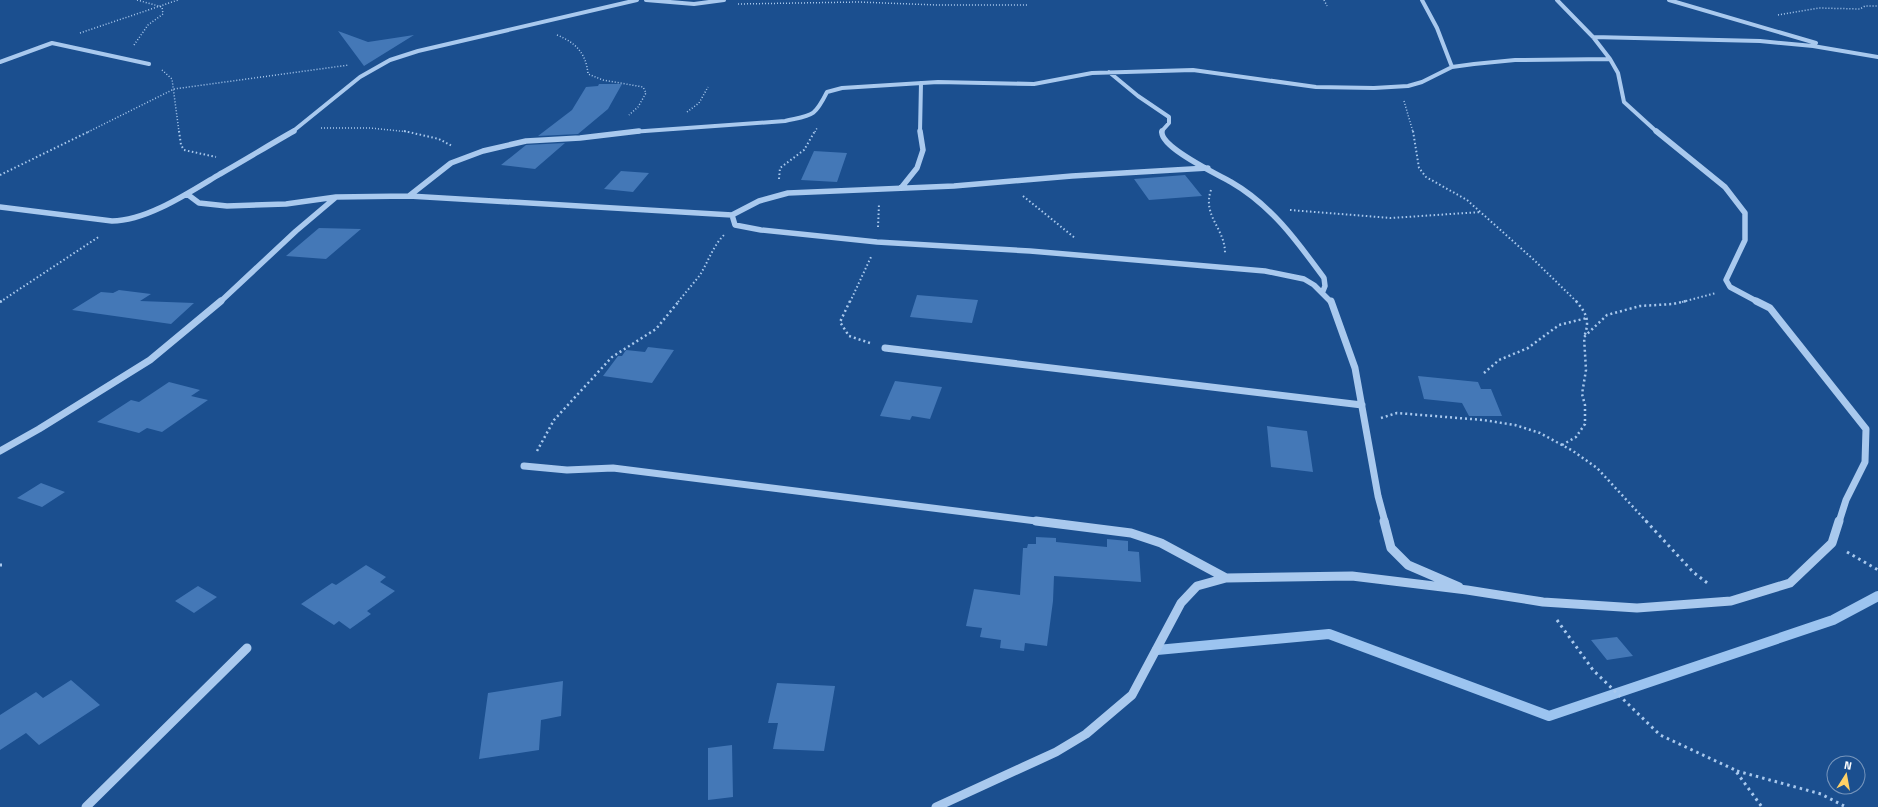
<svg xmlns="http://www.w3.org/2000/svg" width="1878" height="807" font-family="'Titillium Web',sans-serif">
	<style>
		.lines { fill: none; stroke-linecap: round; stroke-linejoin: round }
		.stream { stroke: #9cc4f0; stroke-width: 10 }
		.building { fill: #4478b7 }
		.path-far3 { stroke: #a9c9ee; stroke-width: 1.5; stroke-dasharray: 1 2; stroke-linecap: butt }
		.path-far2 { stroke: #a9c9ee; stroke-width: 2; stroke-dasharray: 1.5 2.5; stroke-linecap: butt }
		.path-far1 { stroke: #a9c9ee; stroke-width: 2.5; stroke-dasharray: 2 3; stroke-linecap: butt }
		.path { stroke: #a9c9ee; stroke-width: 3; stroke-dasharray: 2.5 4; stroke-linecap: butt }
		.minor-far3 { stroke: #a9c9ee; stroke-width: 4 }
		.minor-far2 { stroke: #a9c9ee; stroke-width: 5.5 }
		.minor-far1 { stroke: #a9c9ee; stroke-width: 7 }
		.minor { stroke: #a9c9ee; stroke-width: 9 }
	</style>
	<rect width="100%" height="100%" fill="#1b4f8f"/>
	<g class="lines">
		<path class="stream" d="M1157,650l172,-16 220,82 284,-96 45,-24"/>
	</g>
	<path class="building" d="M338,31l30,11 46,-7 -50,31z
		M599,84h23l-14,25 -30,25 -40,2 34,-26 14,-23 12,-1z
		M565,143l-30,26 -34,-4 25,-20z
		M814,151l33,2 -10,29 -36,-2z
		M621,171l28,2 -16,19 -29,-3z
		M1185,175l17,21 -53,4 -15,-21z
		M319,228l42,1 -35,30 -40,-3z
		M119,290l32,4 -11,7 54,2 -23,21 -99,-14 29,-18 12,1z
		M917,295l61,5 -6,23 -62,-6z
		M648,347l26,3 -22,33 -49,-7 15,-20h4l4,-6 19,2z
		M1418,376l60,6 3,7h10l11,27h-33l-7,-13 -38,-4z
		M895,381l47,6 -12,32 -18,-3 -2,4 -30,-4z
		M169,382l31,8 -9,6 17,4 -46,32 -15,-4 -8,5 -42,-11 34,-22 8,2z
		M1267,426l40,5 6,41 -42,-5z
		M41,483l24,9 -23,15 -25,-9z
		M1036,537l20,1v4l51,5v-8l21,2v10l11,1 2,30 -87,-6 -1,25 -6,45 -22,-3 -1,8 -24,-3 1,-8 -21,-3 2,-9 -16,-2 8,-37 46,6 3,-47h4l1,-4h8z
		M366,565l20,12 -6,5 15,9 -28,20 4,3 -21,15 -11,-8 -5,4 -33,-21 31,-21 4,2z
		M198,586l19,11 -23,16 -19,-12z
		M1617,637l16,19 -26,4 -16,-20z
		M71,680l29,25 -61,40 -13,-12 -26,17v-35l36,-23 7,6z
		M563,681l-2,35 -20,4 -2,30 -60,9 9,-66z
		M777,683l58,3 -11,65 -51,-2 5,-26h-10z
		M732,745l1,52 -25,3v-52z"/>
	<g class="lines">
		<path class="path-far3" d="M1324,0l3,6
			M738,4l120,-2 79,3h90
			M1778,15l41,-7 41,1 5,-3h13
			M80,33l98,-33
			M557,35c19,8 29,18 31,39l15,6 40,7 3,6 -8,14 -9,8
			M134,45l14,-20 15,-11 -1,-7 -25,-7
			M162,70l10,9 7,53
			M1404,101l9,31
			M687,112l12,-9 9,-16
			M321,128h49l40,4
			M88,132l86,-43 175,-24
			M815,132l2,-4"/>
		<path class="path-far2" d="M179,131l2,14 3,5 32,7
			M404,131l35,8 13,7
			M1413,131l6,37 7,9 41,23 67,60 43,42
			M0,175l90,-44
			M779,179l1,-11 24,-18 11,-19
			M1211,190c-9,26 14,38 14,63
			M1023,196l52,42
			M1290,210l101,8 90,-6
			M878,227l1,-23
			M0,302l100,-66
			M678,302c7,-9 15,-18 22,-27 8,-13 13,-29 24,-40
			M850,302l21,-45
			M1682,302l34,-9"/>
		<path class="path-far1" d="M850,301l-10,21 9,14 21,7
			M1576,301c11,13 14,20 8,36
			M0,302l2,-1
			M1484,373l15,-13 29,-12 31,-23 28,-7
			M1381,418l16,-5 86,7 32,5 25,8 33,18 24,17 50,54
			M1562,445l14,-8 9,-13v-19l-3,-11 4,-24 -2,-33 23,-22 33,-9 33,-2 13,-3
			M537,451l17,-31 58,-63 44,-28 23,-28"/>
		<path class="path" d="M1646,521l47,51 17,13
			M1847,552l31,18
			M0,565h2
			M1557,620l36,50 67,65 75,35 27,37
			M1737,771l84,23 25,13"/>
		<path class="minor-far3" d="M646,0l48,4 30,-4
			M1422,0l15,28 15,39
			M1557,0l36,37 17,22 8,14 6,29 33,30
			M1669,0l147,43
			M1593,37l167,4 53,5 65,11
			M0,62l52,-19 97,21
			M1109,72l29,24 31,21v6l-8,9
			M292,132l68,-55 30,-17 28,-9 219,-51
			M631,132l154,-11c27,-6 29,-3 42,-29l15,-4 96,-6 96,2 58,-11 101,-3 123,17 58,1 34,-2 14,-4 30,-15 22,-3 41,-4 95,-1
			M920,132l1,-49"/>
		<path class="minor-far2" d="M1162,131c-3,16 55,43 69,51 40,23 66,59 93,96l1,8 -2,5
			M1656,131l69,56 20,26v27l-19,40 4,7 28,15
			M901,188l16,-20 6,-18 -3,-19
			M187,194l12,9 28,3 59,-2 50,-7 73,-1 323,19 3,10 26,5 116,12 153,9 235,20 39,8 10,6 17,17
			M409,196l42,-33 32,-12 43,-10 54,-3 59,-7
			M0,207l112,14c35,0 78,-29 108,-47 25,-14 49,-29 74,-43
			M732,215l27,-14 29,-8 166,-7 118,-10 136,-8
			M220,302l76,-71 39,-33"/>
		<path class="minor-far1" d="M1331,301l24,67 23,128 7,26
			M1756,301l14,7 96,121 -1,33 -19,38 -7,22
			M885,348l477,57
			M0,451l39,-22 111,-69 71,-59
			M524,466l43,4 46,-2 431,54"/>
		<path class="minor" d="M1036,521l95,12 30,10 65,35
			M1384,521l7,27 17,17 51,22
			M86,807l161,-159
			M936,807l120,-55 30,-18 46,-39 49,-92 16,-17 29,-8 126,-2 115,14 76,12 94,6 94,-7 59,-18 42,-40 7,-22"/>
	</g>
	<g transform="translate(1846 775) rotate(11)"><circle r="19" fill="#1b4f8f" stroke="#7695bc"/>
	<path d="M0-3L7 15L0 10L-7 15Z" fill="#ffd166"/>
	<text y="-6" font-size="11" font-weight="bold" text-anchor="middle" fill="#ffffff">N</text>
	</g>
</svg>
